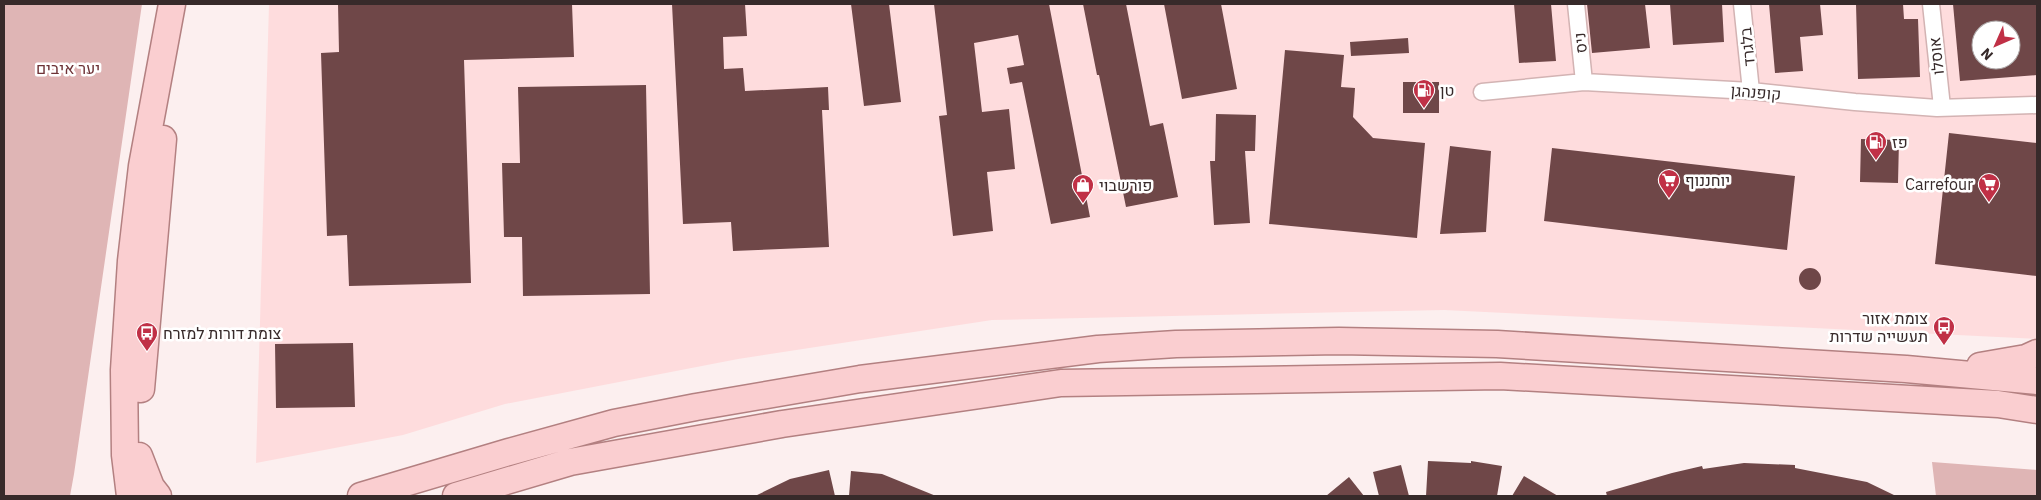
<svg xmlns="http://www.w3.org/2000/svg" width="2041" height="500" font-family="'IBM Plex Sans',Heebo,sans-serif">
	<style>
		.built { fill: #fedcdd; fill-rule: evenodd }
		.green { fill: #dfb5b5 }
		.building { fill: #6f4748; fill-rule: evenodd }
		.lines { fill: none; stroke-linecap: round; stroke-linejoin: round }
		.street-casing { stroke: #d3b3b3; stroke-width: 19 }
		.primary-casing { stroke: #b38081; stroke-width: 29 }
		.street { stroke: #fff; stroke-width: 16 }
		.primary { stroke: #faced0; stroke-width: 26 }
		.labels { text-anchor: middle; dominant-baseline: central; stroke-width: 5; stroke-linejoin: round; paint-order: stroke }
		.street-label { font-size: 16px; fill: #372a2a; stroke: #fff }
		.park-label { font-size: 16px; fill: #6d3236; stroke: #fff }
		.poi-label { font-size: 16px; fill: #372a2a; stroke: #fff; text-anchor: start }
	</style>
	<rect width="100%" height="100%" fill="#fcefef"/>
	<path class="built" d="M269,4h1768v335l-593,-29 -452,10 -254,39 -233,45 -102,31 -147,28zM1981,30h30v30h-30z"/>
	<path class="green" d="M4,4h138l-68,470 -4,22h-66z
		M1932,462l105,8v26h-101z"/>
	<path class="building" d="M338,4h234l2,53 -110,3 7,223 -122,3 -2,-51 -20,1 -6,-183 18,-1z
		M672,4h73l2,32 -24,1 1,32 19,-1 2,23 83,-4 1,23h-7l7,137 -96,4 -2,-29 -48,2z
		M851,4h38l12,98 -37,4z
		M934,4h115l41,213 -39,7 -29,-142 -12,2 -3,-16 17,-3 -6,-30 -44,8 8,69 27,-3 6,60 -28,3 6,59 -40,5 -14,-120 8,-1z
		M1083,4h43l24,122 13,-3 15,74 -52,10 -27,-132h-2z
		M1164,4h57l16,85 -55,10z
		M1514,4h37l5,57 -37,2z
		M1587,4h58l5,44 -58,5z
		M1670,4h52l2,38 -51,3z
		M1769,4h51l3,31 -23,2 3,34 -28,2z
		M1856,4h47l1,15h14l2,58 -62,2z
		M1953,4h84v71l-77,6zM1981,30h30v30h-30z
		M1408,38l1,15 -58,3 -1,-14z
		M1285,50l59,5 -3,32 14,1 -2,29 20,21 52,5 -8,95 -148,-14z
		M1403,82h36v31h-36z
		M646,85l4,209 -127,2 -1,-59h-18l-2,-74h18l-2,-76z
		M1216,114l40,1 -1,36h-10l5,72 -36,2 -4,-64h5z
		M1949,133l88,10v133l-102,-12z
		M1861,139l38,1 -1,43 -38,-1z
		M1450,146l41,5 -5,81 -46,2z
		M1552,148l243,28 -8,74 -243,-29z
		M1799 279a11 11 0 1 1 22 0a11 11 0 1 1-22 0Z
		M353,343l2,64 -79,1 -1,-64z
		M1428,461l43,2v-2l31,5 -5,30h-71z
		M1744,463l51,2v3l72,14 29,14h-289l-1,-4 66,-19 30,-7 1,3z
		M1401,465l8,31h-30l-6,-24z
		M829,470l6,26h-80l35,-17z
		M851,471l31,3 54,22h-87z
		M1524,476l34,20h-46z
		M1349,477l15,19h-38z"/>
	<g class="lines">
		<g class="street-casing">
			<path id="street" d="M1576,4l8,78
				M1742,4l9,87
				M1931,4l11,103
				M1482,92l102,-10 167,9 104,11 82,6 100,-3"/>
		</g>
		<g class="primary-casing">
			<path id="primary" d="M1980,366l46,-8 11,-5
				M141,389l22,-250
				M139,456l12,31 7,9
				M130,496l-5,-41 -1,-85 7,-109 11,-95 30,-162
				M361,496l148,-44 105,-29 82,-16 164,-28 238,-30 78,-5 163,-3 158,3 409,25 131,12
				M456,496l114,-34 212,-38 279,-41 439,-7 498,28 39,6"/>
		</g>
		<use href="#street" class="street"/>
		<use href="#primary" class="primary"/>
	</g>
	<defs>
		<g id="fuel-pin" transform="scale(1.125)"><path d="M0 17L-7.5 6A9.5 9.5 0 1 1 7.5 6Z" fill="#c03046" stroke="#fff"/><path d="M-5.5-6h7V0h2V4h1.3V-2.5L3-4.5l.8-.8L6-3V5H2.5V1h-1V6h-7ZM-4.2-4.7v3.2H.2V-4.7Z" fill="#fff"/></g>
		<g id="supermarket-pin" transform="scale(1.125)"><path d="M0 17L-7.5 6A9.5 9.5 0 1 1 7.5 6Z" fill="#c03046" stroke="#fff"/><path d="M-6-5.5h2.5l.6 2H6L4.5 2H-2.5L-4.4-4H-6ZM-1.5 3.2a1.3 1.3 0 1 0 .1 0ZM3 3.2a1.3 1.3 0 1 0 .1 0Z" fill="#fff"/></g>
		<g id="shop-pin" transform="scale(1.125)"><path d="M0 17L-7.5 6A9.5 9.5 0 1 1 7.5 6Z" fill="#c03046" stroke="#fff"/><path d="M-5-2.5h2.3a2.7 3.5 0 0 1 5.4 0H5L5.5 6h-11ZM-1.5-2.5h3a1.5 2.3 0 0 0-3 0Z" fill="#fff"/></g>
		<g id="bus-pin" transform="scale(1.125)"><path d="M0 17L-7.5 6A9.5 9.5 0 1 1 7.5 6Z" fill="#c03046" stroke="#fff"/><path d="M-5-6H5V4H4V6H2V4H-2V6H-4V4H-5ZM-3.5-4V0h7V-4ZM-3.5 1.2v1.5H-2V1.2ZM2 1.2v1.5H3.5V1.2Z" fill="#fff"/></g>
	</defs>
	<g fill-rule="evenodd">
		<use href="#fuel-pin" x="1424" y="90"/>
		<use href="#fuel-pin" x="1876" y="142"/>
		<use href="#supermarket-pin" x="1669" y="180"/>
		<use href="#supermarket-pin" x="1989" y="184"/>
		<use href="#shop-pin" x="1083" y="185"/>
		<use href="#bus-pin" x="1944" y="327"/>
		<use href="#bus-pin" x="147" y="333"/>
	</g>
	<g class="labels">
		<g class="street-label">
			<text transform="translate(1580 43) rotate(-96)">ניס</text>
			<text transform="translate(1747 47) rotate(-96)">בלגרד</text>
			<text transform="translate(1936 56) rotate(-96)">אוסלו</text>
			<text transform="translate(1756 92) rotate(5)">קופנהגן</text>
		</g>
		<g class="park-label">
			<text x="68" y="68">יער איבים</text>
		</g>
		<g class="poi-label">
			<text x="1440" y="90">טן</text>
			<text x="1892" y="142">פז</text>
			<text x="1685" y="180">יוחננוף</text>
			<text x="1973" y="184" text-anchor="end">Carrefour</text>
			<text x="1099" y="185">פורשבוי</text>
			<text x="1928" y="318" text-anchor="end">צומת אזור<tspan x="1928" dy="18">תעשייה שדרות</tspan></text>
			<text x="163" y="333">צומת דורות למזרח</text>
		</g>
	</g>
	<rect width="2041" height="500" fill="none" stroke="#372a2a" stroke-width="10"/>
	<g transform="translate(1996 45) rotate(225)"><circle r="24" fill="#ffffff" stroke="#afaaaa"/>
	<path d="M0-4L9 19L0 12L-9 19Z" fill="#c03046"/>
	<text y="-8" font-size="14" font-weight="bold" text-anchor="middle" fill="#372a2a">N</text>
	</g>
</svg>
